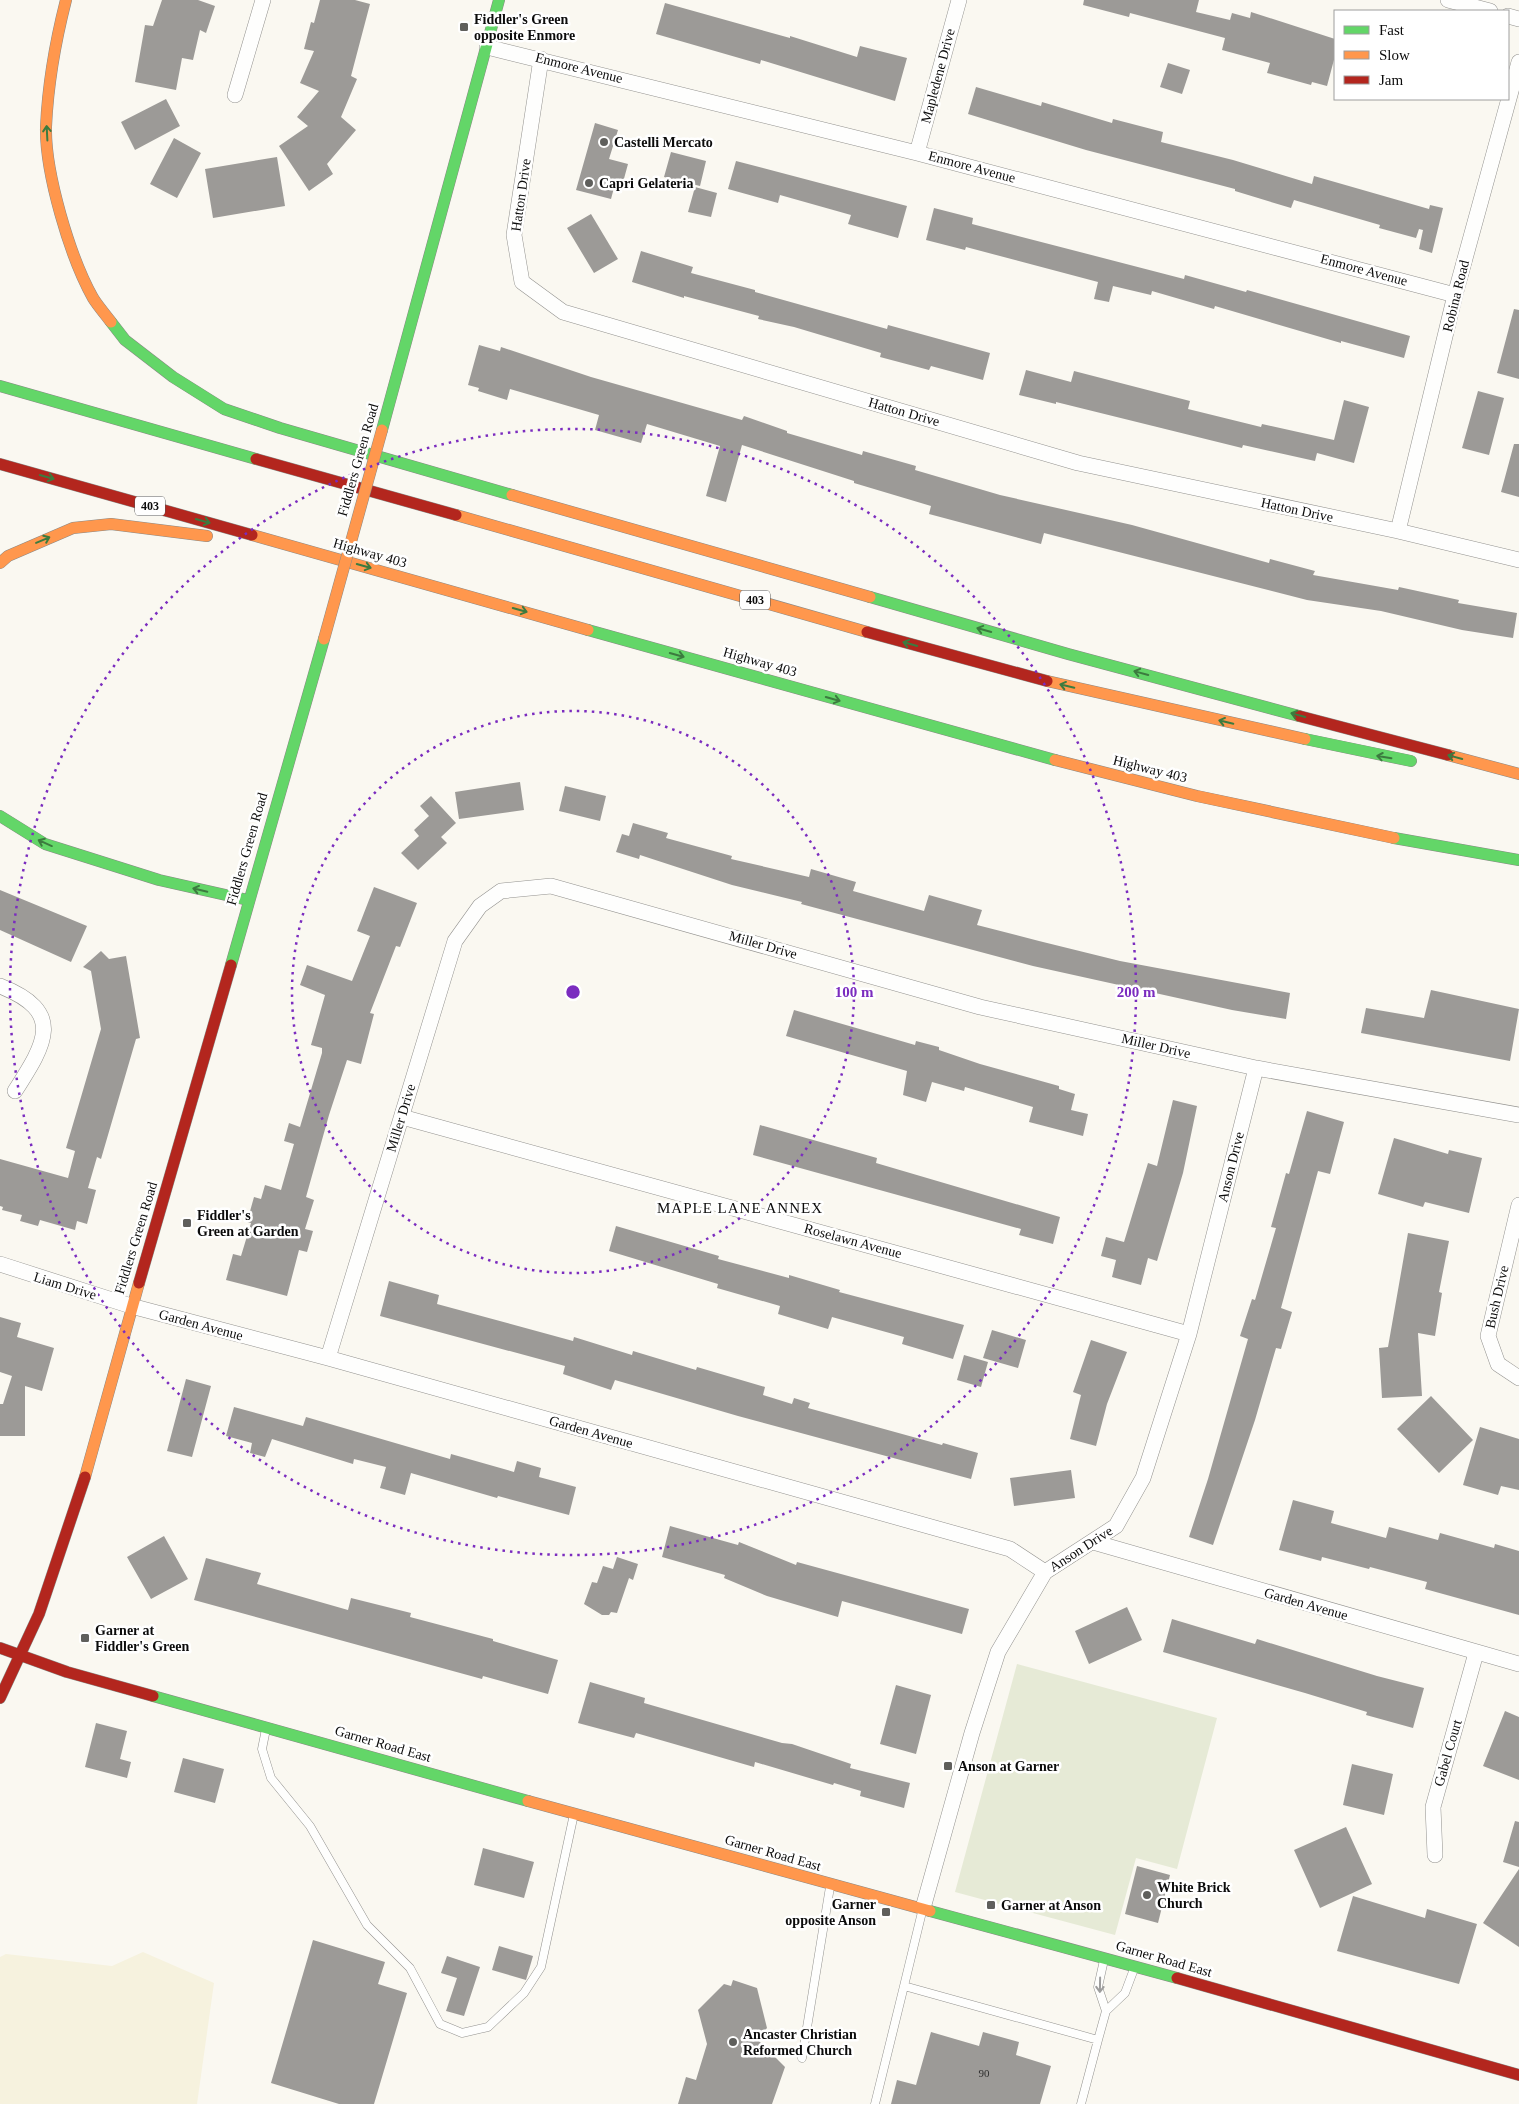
<svg xmlns="http://www.w3.org/2000/svg" width="1519" height="2104" font-family="Georgia,serif">
	<style>
		.farmland { fill: #f6f2de }
		.cemetery { fill: #e6ead6 }
		.building { fill: #9c9a97 }
		.lines { fill: none; stroke-linecap: round; stroke-linejoin: round }
		.lane-casing { stroke: #93928f; stroke-width: 9 }
		.street-casing { stroke: #93928f; stroke-width: 16 }
		.fast-casing { stroke: #8a8986; stroke-width: 12 }
		.slow-casing { stroke: #8a8986; stroke-width: 12 }
		.jam-casing { stroke: #8a8986; stroke-width: 12 }
		.lane { stroke: #fefefd; stroke-width: 8 }
		.street { stroke: #fefefd; stroke-width: 15 }
		.fast { stroke: #63d668; stroke-width: 11 }
		.slow { stroke: #ff974d; stroke-width: 11 }
		.jam { stroke: #b3261e; stroke-width: 11 }
		.slow-bridge-casing { stroke: #8a8986; stroke-width: 12; stroke-linecap: butt }
		.slow-bridge { stroke: #ff974d; stroke-width: 11 }
		.oneway { stroke: #3c7b3f }
		.oneway2 { stroke: #9d9d9d }
		.ring { fill: none; stroke: #7b2cbf; stroke-width: 2.5; stroke-dasharray: 2.5 5 }
		.poi-dot { fill: #5f5f5c; stroke: #fff; stroke-width: 2 }
		.labels { text-anchor: middle; dominant-baseline: central; stroke-width: 5; stroke-linejoin: round; paint-order: stroke }
		.number-label { font-size: 11px; fill: #30302f }
		.shield { fill: #fff; stroke: #555; stroke-width: 1 }
		.shield-label { font-size: 12px; font-weight: bold; fill: #0c0c0c }
		.poi-label { font-size: 14px; font-weight: bold; fill: #0c0c0c; stroke: #fff; text-anchor: start }
		.street-label { font-size: 14px; fill: #0c0c0c; stroke: #fff }
		.neighbourhood-label { font-size: 15px; letter-spacing: 1px; fill: #0c0c0c; stroke: #fff }
		.centre { fill: #7b2cbf; stroke: #fff; stroke-width: 2.5 }
		.ring-label { font-size: 15px; text-anchor: middle; font-weight: bold; fill: #7b2cbf; stroke: #fff; stroke-width: 5; stroke-linejoin: round; paint-order: stroke }
	</style>
	<rect width="100%" height="100%" fill="#faf8f1"/>
	<path class="farmland" d="M143,1952l71,31 -17,121h-197v-147l6,-3 106,12z"/>
	<path class="cemetery" d="M1017,1664l200,54 -40,151 -41,-11 -21,77 -160,-43z"/>
	<path class="building" d="M162,0h36l17,6 -9,27 -6,-3 -7,30 -11,-2 -6,32 -41,-8 10,-57 8,1z
		M320,0h35l15,4 -19,72 6,3 -16,38 15,13 -29,34 6,10 -24,17 -30,-45 29,-20 -11,-9 22,-26 -19,-8 14,-32 -10,-2 7,-27 3,1z
		M1084,0h115l-3,12 34,8 2,-7 18,5 1,-6 84,27v17l-8,30 -15,-4 -1,3 -44,-12 3,-10 -48,-13 3,-12 -95,-25 -1,4 -46,-12z
		M665,3l125,35v-2l67,21 3,-11 47,12 -12,43 -134,-41 -1,4 -104,-30z
		M1168,63l22,7 -8,24 -22,-7z
		M976,87l65,19 1,-4 70,21 1,-4 50,13 -2,10 72,18 79,24 2,-8 115,33 1,-4 13,3 -11,45 -13,-4 4,-19 -4,-1 -3,9 -37,-10 1,-3 -86,-25 -3,8 -56,-17v-2l-149,-39 -118,-36z
		M166,99l14,27 -45,24 -14,-28z
		M595,123l23,7 -9,29 19,5 -6,22 -7,-2 -4,15 -35,-9z
		M174,138l27,15 -24,45 -27,-14z
		M671,152l35,9 -6,25 -36,-9z
		M277,157l8,49 -72,12 -8,-49z
		M736,161l171,45 -9,32 -50,-14 3,-9 -71,-20 -2,8 -50,-14z
		M695,187l22,6 -6,24 -23,-5z
		M934,208l39,10 -1,6 212,55 1,-4 61,17 1,-2 163,46 -6,22 -63,-17v2l-126,-37 -1,3 -62,-18 -1,4 -38,-9 -4,16 -15,-3 4,-17 -132,-35 -1,3 -39,-10z
		M591,214l27,45 -24,14 -27,-45z
		M641,251l52,16 -2,6 64,17v2l132,37 1,-4 102,28 -7,27 -52,-14 -2,4 -49,-13 1,-4 -87,-26 -36,-8 1,-3 -75,-20v2l-52,-16z
		M1514,309l5,1v69l-22,-6z
		M479,345l21,6 1,-4 90,30 151,43 2,-4 43,15v2l75,22 1,-4 53,15 -1,4 85,25 132,30 137,38 1,-4 45,12 -2,4 85,15 1,-3 60,13 -1,3 59,10 -4,25 -51,-8 -81,-19 -74,-11 -263,-67 -3,11 -112,-30 2,-8 -77,-23v-2l-112,-36 -16,57 -20,-6 14,-50 -73,-22 -6,19 -46,-13 4,-15 -89,-26 -3,11 -29,-9 1,-3 -11,-3z
		M1026,370l45,12 3,-11 116,30 -2,8 73,18 1,-3 72,16 10,-40 25,7 -15,56 -37,-10 -2,8 -72,-16 -1,3 -186,-46v2l-37,-9z
		M1478,391l26,7 -15,57 -27,-7z
		M1514,444h5v53l-18,-5z
		M520,782l4,28 -65,9 -4,-27z
		M565,786l41,10 -6,25 -41,-10z
		M431,796l25,27 -15,14 6,6 -29,27 -17,-17 18,-17 -5,-6 15,-14 -9,-10z
		M633,823l35,10 -2,5 66,18 -1,3 78,18 2,-8 45,13 -3,9 71,20 5,-16 53,15 -5,15 62,16 81,20 170,32 -4,26 -54,-9 -199,-44 -232,-62 1,-2 -70,-17 -92,-30 -1,4 -23,-7 6,-18 7,2z
		M374,887l43,16 -17,44 -4,-1 -26,67 4,1 -13,50 -14,-4 -18,55 -23,82 8,3 -9,29 8,2 -6,21 -8,-2 -12,46 -61,-16 7,-26 8,2 10,-33 -4,-1 7,-25 7,2 4,-14 16,5 13,-46 -10,-3 5,-18 11,4 22,-74v-5l-11,-3 14,-50 -25,-10 7,-20 45,16 18,-45 -13,-5z
		M0,890l87,36 -16,36 -71,-32z
		M101,951l8,8 17,-3 14,82 -4,1 -35,120 -4,-2 -9,31 8,2 -9,34 -10,-3 -2,9 -35,-10 -2,6 -18,-5 2,-6 -20,-5 1,-3 -3,-1v-47l68,19 7,-27 -9,-3 35,-119 -10,-58 -8,-4z
		M1431,990l88,19 -9,52 -149,-28 5,-25 58,10z
		M794,1010l121,35 1,-4 23,6v3l41,14 79,22v3l16,5 -4,16 17,4 -5,22 -54,-14 4,-15 -68,-20 -1,4 -32,-9 -6,20 -23,-7 4,-24 -121,-35z
		M1173,1100l24,6 -14,67 -26,88 -9,-3 -7,27 -29,-8 4,-17 -15,-4 5,-19 18,5 24,-79 9,3z
		M1307,1111l37,11 -14,52 -12,-3 -37,137 11,4 -11,37 -5,-1 -21,72 -42,125 -24,-8 19,-58 40,-140 -8,-3 12,-37 3,1 21,-72 -5,-1 15,-54 3,1z
		M760,1125l117,33 -1,5 184,54 -7,27 -34,-9 2,-6 -268,-74z
		M1394,1138l54,16 1,-4 33,8 -13,55 -44,-11 -2,5 -45,-13z
		M616,1226l103,30 -1,3 71,19v-3l51,15 -1,2 125,33 -11,34 -51,-15 2,-7 -72,-20 -4,12 -50,-15 2,-8 -63,-18 1,-4 -109,-33z
		M1408,1233l41,8 -10,51 3,1 -7,43 -17,-3 4,63 -40,2 -3,-50 9,-1z
		M389,1281l50,14 -2,9 136,37 1,-4 58,18 1,-4 63,19 1,-3 68,20 -2,8 29,9 2,-6 16,5 -2,5 134,37 1,-2 35,10 -7,26 -233,-63 -123,-36 -4,10 -48,-16 2,-8 -185,-50z
		M0,1317l21,6 -4,14 37,11 -12,43 -17,-5v50h-25v-32h3l9,-28 -12,-4z
		M992,1330l34,10 -8,28 -35,-10z
		M1091,1340l36,12 -20,52 -11,42 -26,-7 11,-44 -8,-3z
		M964,1355l24,7 -7,25 -24,-7z
		M186,1379l25,7 -19,71 -25,-6z
		M1431,1396l42,44 -34,33 -42,-44z
		M234,1407l69,19 3,-9 144,42 1,-5 63,18 3,-11 24,7 -2,9 37,10 -7,28 -71,-19 -1,2 -86,-25 -6,22 -25,-7 6,-21 -32,-8 -1,5 -81,-25 -7,18 -15,-4 2,-10 -26,-7z
		M1480,1427l39,12v51l-18,-4 -3,9 -35,-10z
		M1071,1470l4,28 -61,8 -4,-28z
		M1293,1500l41,11 -3,12 55,15 3,-11 49,13 2,-7 54,15 1,-4 24,7v64l-94,-26 2,-7 -57,-15 -1,2 -47,-12 -1,4 -42,-11z
		M670,1526l68,19 1,-3 57,23 1,-3 172,47 -7,25 -120,-33 -4,16 -71,-21 -43,-18 1,-3 -63,-18z
		M164,1536l24,43 -37,20 -24,-42z
		M617,1557l21,7 -5,16 -4,-2 -12,35 -6,-1 -2,3h-7l-18,-11 8,-22 5,1 6,-17 10,3z
		M206,1558l55,15 -4,11 91,26 3,-12 60,15 -1,4 83,22v2l65,19 -10,34 -65,-18 -1,3 -288,-79z
		M1127,1607l15,33 -53,24 -14,-33z
		M1172,1619l83,25 2,-5 120,37 47,12 -11,40 -47,-13 1,-3 -62,-19 -142,-41z
		M590,1682l55,16 -1,5 138,40 10,1 59,20 -1,4 60,15 -6,25 -44,-12 1,-5 -27,-8 -1,2 -78,-23 -1,5 -118,-34 -2,5 -56,-15z
		M896,1685l35,10 -15,59 -36,-10z
		M1505,1711l14,6v63l-36,-14z
		M96,1723l31,8 -7,28 11,3 -4,16 -42,-11z
		M183,1758l41,11 -9,34 -41,-11z
		M1352,1764l41,10 -9,41 -41,-10z
		M1515,1821l4,1v45l-16,-5z
		M1346,1827l26,57 -52,24 -26,-58z
		M483,1848l51,14 -10,36 -50,-13z
		M1137,1866l33,9 -12,48 -33,-9z
		M1519,1869v78l-36,-24z
		M1353,1896l72,22 2,-9 50,15 -18,60 -122,-33z
		M313,1940l72,22 -7,22 29,9 -33,111h-35l-68,-21z
		M499,1946l34,10 -7,24 -34,-10z
		M447,1956l33,11 -16,49 -18,-5 11,-33 -16,-5z
		M733,1980l24,8 10,40 -10,11 28,28 -13,37h-94l8,-27 10,3 11,-36 -9,-34 26,-26 7,2z
		M931,2032l48,14 4,-14 36,10 -3,13 35,11 -11,38h-149l6,-24 19,5z"/>
	<g class="lines">
		<g class="lane-casing">
			<path id="lane" d="M266,1729l-4,20 9,29 39,48 57,99 43,43 30,56 22,9 26,-6 36,-34 17,-26 33,-153
				M922,1912l-18,74 194,54 8,-29 19,-18 9,-24
				M1104,1960l-6,27 8,24
				M802,2058l28,-171
				M875,2104l29,-118
				M1081,2104l17,-64"/>
		</g>
		<g class="street-casing">
			<path id="street" d="M1448,0l42,11
				M1508,16l11,3
				M487,47l430,106 538,142
				M541,59l-27,176 8,47 41,30 515,151 320,68 121,29
				M235,95l28,-95
				M917,153l42,-153
				M1398,531l57,-236 64,-233
				M0,986c66,26 45,58 15,105
				M402,1117l787,217
				M1519,1205l-31,131 10,28 21,14
				M0,1264l131,42 197,52 682,191 35,23
				M328,1358l127,-417 25,-35 21,-15 50,-5 429,121 276,61 263,47
				M1093,1542l426,122
				M1435,1855l-2,-48 43,-154
				M923,1908l49,-175 26,-81 47,-80 71,-46 27,-48 46,-144 67,-266"/>
		</g>
		<g class="fast-casing">
			<path id="fast" d="M111,322l14,18 48,37 51,32 56,19 232,67
				M0,386l256,73
				M382,430l117,-430
				M870,597l198,57 231,62
				M588,630l467,130
				M1305,739l106,22
				M0,816l45,28 114,36 89,20
				M1394,838l125,22
				M231,965l93,-326
				M153,1696l375,105
				M930,1911l247,67"/>
		</g>
		<g class="slow-casing">
			<path id="slow" d="M66,0c-11,43 -18,82 -20,127 -1,46 24,130 47,171 5,8 12,16 18,24
				M512,495l358,102
				M456,515l411,117
				M252,535l336,95
				M0,563l8,-7 65,-28 38,-4 96,12
				M1047,681l258,58
				M1448,755l71,19
				M1055,760l142,36 197,42
				M85,1477l54,-194
				M528,1801l402,110"/>
		</g>
		<g class="jam-casing">
			<path id="jam" d="M256,459l200,56
				M0,464l252,71
				M867,632l180,49
				M1299,716l149,39
				M139,1283l92,-318
				M0,1648l67,24 86,24
				M0,1698l39,-84 46,-137
				M1177,1978l342,97"/>
		</g>
		<use href="#lane" class="lane"/>
		<use href="#street" class="street"/>
		<use href="#fast" class="fast"/>
		<use href="#slow" class="slow"/>
		<use href="#jam" class="jam"/>
		<g class="slow-bridge-casing">
			<path id="slow-bridge" d="M324,639l58,-209"/>
		</g>
		<use href="#slow-bridge" class="slow-bridge"/>
	</g>
	<defs><path id="oneway-shaft" d="M-6 0H5M1.5-3L5.5 0L1.5 3" fill="none" stroke-width="1.6" stroke-linecap="round" stroke-linejoin="round" transform="scale(1.25)"/></defs>
	<g class="oneway">
		<use href="#oneway-shaft" transform="translate(47 133) rotate(-93)"/>
		<use href="#oneway-shaft" transform="translate(47 477) rotate(16)"/>
		<use href="#oneway-shaft" transform="translate(203 521) rotate(16)"/>
		<use href="#oneway-shaft" transform="translate(43 540) rotate(-23)"/>
		<use href="#oneway-shaft" transform="translate(364 566) rotate(16)"/>
		<use href="#oneway-shaft" transform="translate(520 610) rotate(16)"/>
		<use href="#oneway-shaft" transform="translate(984 630) rotate(-164)"/>
		<use href="#oneway-shaft" transform="translate(910 644) rotate(-164)"/>
		<use href="#oneway-shaft" transform="translate(677 655) rotate(16)"/>
		<use href="#oneway-shaft" transform="translate(1141 673) rotate(-165)"/>
		<use href="#oneway-shaft" transform="translate(1067 686) rotate(-167)"/>
		<use href="#oneway-shaft" transform="translate(833 699) rotate(16)"/>
		<use href="#oneway-shaft" transform="translate(1298 715) rotate(-165)"/>
		<use href="#oneway-shaft" transform="translate(1226 722) rotate(-167)"/>
		<use href="#oneway-shaft" transform="translate(1384 757) rotate(-171)"/>
		<use href="#oneway-shaft" transform="translate(1455 757) rotate(-165)"/>
		<use href="#oneway-shaft" transform="translate(45 843) rotate(-156)"/>
		<use href="#oneway-shaft" transform="translate(200 890) rotate(-167)"/>
	</g>
	<use class="oneway2" href="#oneway-shaft" transform="translate(1100 1985) rotate(91)"/>
	<g class="ring">
		<circle cx="573" cy="992" r="281"/>
		<circle cx="573" cy="992" r="563"/>
	</g>
	<g class="poi-dot">
		<rect x="459" y="22" width="10" height="10" rx="2.5"/>
		<circle cx="604" cy="142" r="5"/>
		<circle cx="589" cy="183" r="5"/>
		<rect x="182" y="1218" width="10" height="10" rx="2.5"/>
		<rect x="80" y="1633" width="10" height="10" rx="2.5"/>
		<rect x="943" y="1761" width="10" height="10" rx="2.5"/>
		<circle cx="1147" cy="1895" r="5"/>
		<rect x="986" y="1900" width="10" height="10" rx="2.5"/>
		<rect x="881" y="1907" width="10" height="10" rx="2.5"/>
		<circle cx="733" cy="2042" r="5"/>
	</g>
	<g class="labels">
		<g class="number-label">
			<text x="984" y="2073">90</text>
		</g>
		<g class="shield">
			<rect x="135" y="496.5" width="30" height="19" rx="4"/>
			<rect x="740" y="590.5" width="30" height="19" rx="4"/>
		</g>
		<g class="shield-label">
			<text x="150" y="506">403</text>
			<text x="755" y="600">403</text>
		</g>
		<g class="poi-label">
			<text x="474" y="19">Fiddler's Green<tspan x="474" dy="16">opposite Enmore</tspan></text>
			<text x="614" y="142">Castelli Mercato</text>
			<text x="599" y="183">Capri Gelateria</text>
			<text x="197" y="1215">Fiddler's<tspan x="197" dy="16">Green at Garden</tspan></text>
			<text x="95" y="1630">Garner at<tspan x="95" dy="16">Fiddler's Green</tspan></text>
			<text x="958" y="1766">Anson at Garner</text>
			<text x="1157" y="1887">White Brick<tspan x="1157" dy="16">Church</tspan></text>
			<text x="876" y="1904" text-anchor="end">Garner<tspan x="876" dy="16">opposite Anson</tspan></text>
			<text x="1001" y="1905">Garner at Anson</text>
			<text x="743" y="2034">Ancaster Christian<tspan x="743" dy="16">Reformed Church</tspan></text>
		</g>
		<g class="street-label">
			<text transform="translate(579 68) rotate(14)">Enmore Avenue</text>
			<text transform="translate(938 76) rotate(-75)">Mapledene Drive</text>
			<text transform="translate(972 167) rotate(15)">Enmore Avenue</text>
			<text transform="translate(521 195) rotate(-82)">Hatton Drive</text>
			<text transform="translate(1364 270) rotate(15)">Enmore Avenue</text>
			<text transform="translate(1456 296) rotate(-76)">Robina Road</text>
			<text transform="translate(904 412) rotate(16)">Hatton Drive</text>
			<text transform="translate(358 460) rotate(-74)">Fiddlers Green Road</text>
			<text transform="translate(1297 510) rotate(12)">Hatton Drive</text>
			<text transform="translate(370 553) rotate(16)">Highway 403</text>
			<text transform="translate(760 662) rotate(16)">Highway 403</text>
			<text transform="translate(1150 769) rotate(14)">Highway 403</text>
			<text transform="translate(247 849) rotate(-74)">Fiddlers Green Road</text>
			<text transform="translate(763 945) rotate(16)">Miller Drive</text>
			<text transform="translate(1156 1046) rotate(13)">Miller Drive</text>
			<text transform="translate(401 1118) rotate(-73)">Miller Drive</text>
			<text transform="translate(1231 1167) rotate(-76)">Anson Drive</text>
			<text transform="translate(136 1238) rotate(-73)">Fiddlers Green Road</text>
			<text transform="translate(853 1241) rotate(15)">Roselawn Avenue</text>
			<text transform="translate(65 1286) rotate(17)">Liam Drive</text>
			<text transform="translate(1497 1297) rotate(-77)">Bush Drive</text>
			<text transform="translate(201 1325) rotate(15)">Garden Avenue</text>
			<text transform="translate(591 1432) rotate(16)">Garden Avenue</text>
			<text transform="translate(1081 1549) rotate(-33)">Anson Drive</text>
			<text transform="translate(1306 1604) rotate(16)">Garden Avenue</text>
			<text transform="translate(383 1744) rotate(16)">Garner Road East</text>
			<text transform="translate(1448 1753) rotate(-74)">Gabel Court</text>
			<text transform="translate(773 1853) rotate(16)">Garner Road East</text>
			<text transform="translate(1164 1959) rotate(16)">Garner Road East</text>
		</g>
		<g class="neighbourhood-label">
			<text x="740" y="1208">MAPLE LANE ANNEX</text>
		</g>
	</g>
	<circle cx="573" cy="992" r="8" class="centre"/>
	<g class="ring-label">
		<text x="854" y="997">100 m</text>
		<text x="1136" y="997">200 m</text>
	</g>
	<rect x="1334" y="10" width="175" height="90" fill="#ffffff" stroke="#9e9e9e"/>
	<rect x="1344" y="26" width="25" height="8" fill="#63d668" stroke="#9e9e9e"/>
	<text x="1379" y="35" font-size="15" fill="#0c0c0c">Fast</text>
	<rect x="1344" y="51" width="25" height="8" fill="#ff974d" stroke="#9e9e9e"/>
	<text x="1379" y="60" font-size="15" fill="#0c0c0c">Slow</text>
	<rect x="1344" y="76" width="25" height="8" fill="#b3261e" stroke="#9e9e9e"/>
	<text x="1379" y="85" font-size="15" fill="#0c0c0c">Jam</text>
</svg>
